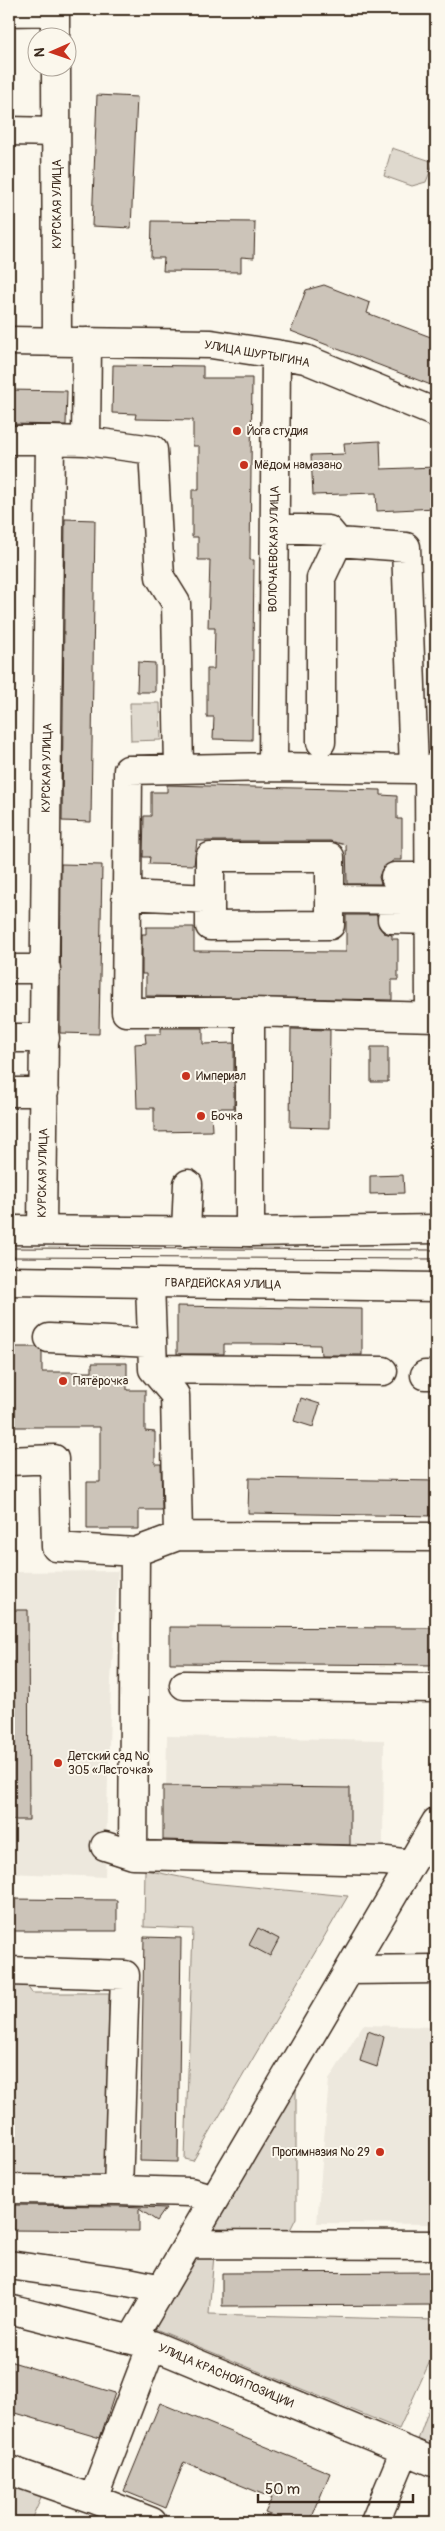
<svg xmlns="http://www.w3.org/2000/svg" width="445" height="2531" font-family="Pangolin,sans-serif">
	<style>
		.built { fill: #ede8dd }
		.green { fill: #dfd9ce; stroke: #8d8276 }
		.building { fill: #ccc4b9; stroke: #3b2a1e }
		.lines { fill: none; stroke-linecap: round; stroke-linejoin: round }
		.minor-casing { stroke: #3b2a1e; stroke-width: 31 }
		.major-casing { stroke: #3b2a1e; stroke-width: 31 }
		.minor { stroke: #fbf7ec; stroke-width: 28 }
		.major { stroke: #fbf7ec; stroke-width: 28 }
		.tram { stroke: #3b2a1e; stroke-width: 1 }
		.poi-dot { fill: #c8321e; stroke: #fbf7ec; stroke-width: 2 }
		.labels { text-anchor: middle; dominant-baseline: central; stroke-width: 4; stroke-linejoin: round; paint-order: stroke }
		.street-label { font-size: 12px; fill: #3b2a1e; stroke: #fbf7ec }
		.poi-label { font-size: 12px; fill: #3b2a1e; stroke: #fbf7ec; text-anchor: start }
	</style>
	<rect width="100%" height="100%" fill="#fbf7ec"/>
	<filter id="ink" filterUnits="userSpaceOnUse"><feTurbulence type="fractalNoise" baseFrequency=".02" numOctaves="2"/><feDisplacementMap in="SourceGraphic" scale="10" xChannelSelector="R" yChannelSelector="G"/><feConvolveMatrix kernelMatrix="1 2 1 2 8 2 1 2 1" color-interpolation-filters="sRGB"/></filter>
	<g filter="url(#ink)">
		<path class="built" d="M118,1571l-7,110 -6,196 -96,-4v-301z
			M167,1736l217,4 -1,105 -218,-3z
			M363,2025l73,2v197l-119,-1 12,-143z"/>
		<path class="green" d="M392,148l42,14 -8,20 -14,4 -28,-10z
			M130,703h30l1,37 -30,1z
			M145,1870l65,13 138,13 -155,265 -8,-2 8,-230 -49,-2z
			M9,1979h13l10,14h77l-3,185 -97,1z
			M288,2083l8,5v130l-11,22h-88z
			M193,2252l21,3 -5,59 227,6v28l-37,81 -246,-101z
			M436,2389v58l-18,-7z
			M9,2481l33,14 -12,27h-21z"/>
		<path class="building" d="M97,95l40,2 -6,131 -39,-2z
			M152,221l103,1 -1,36 -13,-1v15l-78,-1 1,-13h-13z
			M324,285l46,18 -3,10 69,26v48l-145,-56 15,-41z
			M113,365l90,1v12h49l-2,182h4l-2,180 -39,-1 1,-22h-7v-48h7l1,-41h-7l2,-68h-12v-23h-6v-47h7v-44h-6v-26l-58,-1 1,-5 -24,-1z
			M9,390l58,1 -1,34 -57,-1z
			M380,441l1,28 55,-2v41l-59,3 -1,-18 -63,2 -2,-40 34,-1 -1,-11z
			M65,519l30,1 -4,302 -29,-1z
			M138,662l17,1v29h-18z
			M167,785l214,5v5l16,1v23h5v41h-8l-12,9 -3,8 2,7h-34l-1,-39 -16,-4h-133l-3,24 -45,-1 1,-7h-7l1,-41h7v-24h16z
			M61,864l41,1 -3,169 -39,-1z
			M346,915h31l2,12 5,6 8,2v4h6v41h-6v20l-246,-4v-22h-4v-40h4v-7h48v24l152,1z
			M161,1028h42v16l31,-1v65h-23l1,23 -58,1v-24h-17l-2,-64 11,-1 -1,-9h16z
			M291,1029l39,1 -1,98 -39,-1z
			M371,1047h17v35h-17z
			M403,1175l1,18 -34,1v-18z
			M177,1306l185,3v46h-41l-1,-10 -51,-1h-45v10h-47z
			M9,1347h28l5,5v20h50v-9h35v27h18v41l10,1v32h6l1,46h-23v19h-52v-47h13v-55h-88v-24h-3z
			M301,1398l19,6 -7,23 -19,-6z
			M249,1478l187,3v35l-188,-3z
			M9,1610h19l1,210h-20z
			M170,1627l266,1v37l-266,-2z
			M163,1786l187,2v57l-187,-5z
			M9,1899l108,1v31h-108z
			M258,1928l21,11 -9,17 -21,-11z
			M144,1937l37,1 -3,224 -38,-1z
			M368,2031l16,6 -7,30 -17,-6z
			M9,2205l109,1 48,2 -9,13 -18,-12v22l-130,-1z
			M436,2272v33l-214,1v-33z
			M9,2361l106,32 -15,45 -91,-27z
			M160,2403l170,70 -20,49h-22l-23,-9 7,-15 -88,-36 -18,46 -42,-17z"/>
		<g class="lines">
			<g class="minor-casing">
				<path id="minor" d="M55,9v29
					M9,12l46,-1
					M56,68l1,273
					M9,131l47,1
					M9,341l202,3 65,10 29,5 131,54
					M9,440h41
					M86,441l67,9 7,127 16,26 3,166
					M275,528l53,2 10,12 68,5 8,222h22
					M321,742v-164l17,-36
					M273,767l3,-413
					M429,769l1,248
					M395,877h35
					M126,895l84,4v27l120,-1v-68h-120v42
					M330,899l100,1
					M392,919l38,1
					M9,969h37
					M250,1012l186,5
					M9,1038h36
					M9,1092h35
					M42,1230l8,-790 36,1 1,-99
					M186,1232l2,-48
					M250,1232v-220h-124l2,-242 145,-3 141,2
					M150,1283l3,86 22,26 3,141 -43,16 -2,303 253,6 25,3
					M49,1338l102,5
					M153,1369l230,2
					M425,1375h11
					M9,1461l45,-2 2,88 79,5
					M178,1536l258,1
					M184,1685l252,3
					M105,1846l28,9
					M349,1970l87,-1
					M9,1971l116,4 -7,215 72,2 24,7
					M9,2189l109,1
					M188,2244l248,1
					M9,2265l119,17 34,7
					M9,2309l143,36 284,118
					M132,2339l304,-517
					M152,2345l-59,154 59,23
					M9,2470l84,29
					M375,2522l30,-72"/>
			</g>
			<g class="major-casing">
				<path id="major" d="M9,1230l241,2 186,-3
					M9,1281l427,6"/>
			</g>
			<use href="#minor" class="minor"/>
			<use href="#major" class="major"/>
			<path class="tram" d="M9,1248l427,2
				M9,1257l427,2"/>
		</g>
	</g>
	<g class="poi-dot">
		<circle cx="237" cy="431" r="5"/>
		<circle cx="244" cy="465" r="5"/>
		<circle cx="186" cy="1076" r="5"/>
		<circle cx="201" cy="1116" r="5"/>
		<circle cx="63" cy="1381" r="5"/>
		<circle cx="58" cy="1763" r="5"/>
		<circle cx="380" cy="2152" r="5"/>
	</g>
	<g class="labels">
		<g class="street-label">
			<text transform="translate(57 204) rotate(-90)">КУРСКАЯ УЛИЦА</text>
			<text transform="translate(257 354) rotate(10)">УЛИЦА ШУРТЫГИНА</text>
			<text transform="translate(274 549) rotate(-89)">ВОЛОЧАЕВСКАЯ УЛИЦА</text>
			<text transform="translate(47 768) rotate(-89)">КУРСКАЯ УЛИЦА</text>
			<text transform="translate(43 1173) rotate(-89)">КУРСКАЯ УЛИЦА</text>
			<text transform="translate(223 1284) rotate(1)">ГВАРДЕЙСКАЯ УЛИЦА</text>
			<text transform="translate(226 2376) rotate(23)">УЛИЦА КРАСНОЙ ПОЗИЦИИ</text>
		</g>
		<g class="poi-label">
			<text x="247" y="431">Йога студия</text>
			<text x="254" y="465">Мёдом намазано</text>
			<text x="196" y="1076">Империал</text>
			<text x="211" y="1116">Бочка</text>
			<text x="73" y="1381">Пятёрочка</text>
			<text x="68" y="1756">Детский сад №<tspan x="68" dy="14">305 «Ласточка»</tspan></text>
			<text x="370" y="2152" text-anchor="end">Прогимназия № 29</text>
		</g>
	</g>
	<rect width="445" height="2531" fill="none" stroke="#fbf7ec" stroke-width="30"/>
	<rect x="15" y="15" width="415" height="2501" fill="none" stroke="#3b2a1e" stroke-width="2" filter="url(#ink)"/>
	<g transform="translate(52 52) rotate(268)"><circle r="24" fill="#fbf7ec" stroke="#aea59a"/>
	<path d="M0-4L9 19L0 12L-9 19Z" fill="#c8321e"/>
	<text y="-8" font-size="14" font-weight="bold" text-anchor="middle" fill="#3b2a1e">N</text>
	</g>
	<path d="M258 2494v8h155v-8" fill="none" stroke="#3b2a1e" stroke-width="2.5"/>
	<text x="265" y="2494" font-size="15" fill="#3b2a1e" stroke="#fbf7ec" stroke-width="4" paint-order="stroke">50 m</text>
</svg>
